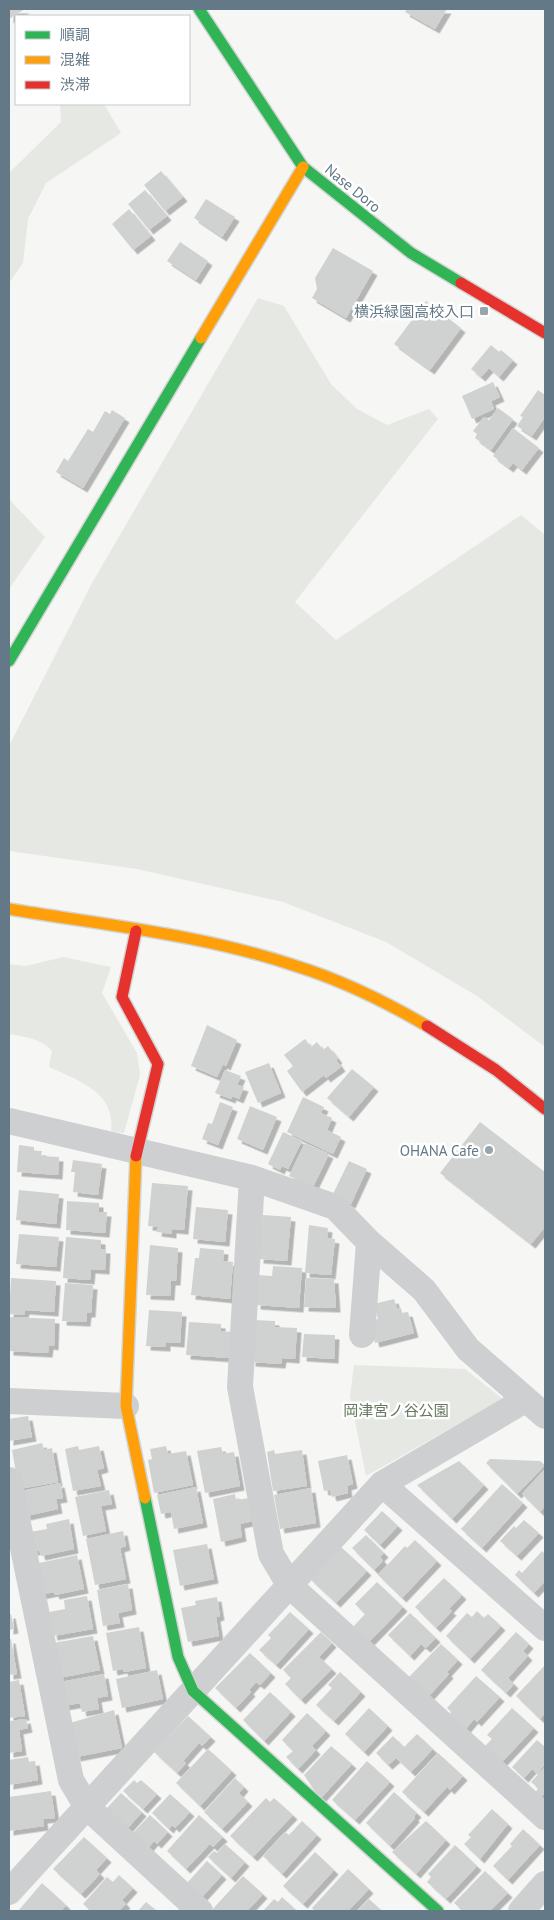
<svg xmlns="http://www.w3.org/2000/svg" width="554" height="1920" font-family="'PT Sans','Noto Sans JP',sans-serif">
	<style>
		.green { fill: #e6e9e3 }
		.building { fill: #d0d1d1; filter: url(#shadow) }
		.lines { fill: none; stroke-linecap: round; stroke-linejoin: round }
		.fast-casing { stroke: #d2d4d4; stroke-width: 14 }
		.slow-casing { stroke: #d2d4d4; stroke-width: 14 }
		.jam-casing { stroke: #d2d4d4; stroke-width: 14 }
		.street { stroke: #cecfd0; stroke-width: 26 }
		.fast { stroke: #30b455; stroke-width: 11 }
		.slow { stroke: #ff9f0a; stroke-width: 11 }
		.jam { stroke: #e5322d; stroke-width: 11 }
		.poi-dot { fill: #97a5ae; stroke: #fff; stroke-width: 2 }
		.labels { text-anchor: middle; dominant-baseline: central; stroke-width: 5; stroke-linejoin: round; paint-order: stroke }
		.street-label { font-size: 15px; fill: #647987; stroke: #fff }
		.poi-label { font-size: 15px; fill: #647987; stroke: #fff; text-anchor: end }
		.park-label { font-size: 15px; fill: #66795f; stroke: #fff }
	</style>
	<defs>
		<filter id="shadow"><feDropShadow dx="4.5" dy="4.5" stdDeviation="0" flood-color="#0004"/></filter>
	</defs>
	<rect width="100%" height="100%" fill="#f6f6f5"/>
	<path class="green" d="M60,104h44l17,29 -75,50 -18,36 -5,44 -14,20v-110l52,-51z
		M258,298l26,8 47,78 26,25 30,16 42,-16 9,10 -143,183 41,38 185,-125 24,20v512l-68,-51 -91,-54 -103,-40 -146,-33 -128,-18v-105l83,-163z
		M9,499l36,38 -36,52z
		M63,957l48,10 -9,26 35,60 3,22 -16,58 -13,-1c5,-40 -32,-51 -62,-65l3,-16c-11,-13 -27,-14 -43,-17v-70l17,2z
		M354,1365l111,4 38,30 -137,77 -16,-80z"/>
	<path class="building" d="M9,9h16l-16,10z
		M407,9h40l-12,20 -30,-17z
		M161,171l22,26 -18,14 -21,-26z
		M145,190l22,26 -18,14 -21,-26z
		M206,199l29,18 -13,20 -28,-19z
		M129,209l22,27 -18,14 -21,-26z
		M180,242l28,19 -12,19 -29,-19z
		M333,248l40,23 -27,47 -34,-20 5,-9 -2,-11z
		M426,301l35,27 -31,42 -36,-26z
		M491,345l8,7 2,-2 12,10 -14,17 -10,-9 -8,9 -10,-8z
		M493,382l7,15 -9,4 3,8 -22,10 -10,-23z
		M538,390l7,5v22l-13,19 -15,-10 6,-9 -3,-1z
		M498,408l15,11 -22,31 -16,-12 2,-4 -4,-3 11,-14 5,3z
		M112,410l13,8 -42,70 -27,-16 8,-14 4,3 20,-32 5,3 12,-21 5,3z
		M513,428l26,20 -17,22 -9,-7 -4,5 -16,-12z
		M207,1025l30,15 -11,26 -3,-2 -6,13 -26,-11z
		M305,1039l6,8 6,-5 6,8 5,-4 10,13 -2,1 5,7 -15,11 -2,-3 -22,17 -15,-21 6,-5 -9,-11z
		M269,1063l12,30 -23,10 -13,-31z
		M352,1069l22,18 -25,30 -22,-19z
		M225,1070l16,6 -4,9 7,2 -5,12 -7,-3 -1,3 -16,-6z
		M303,1097l21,10 -3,6 11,5 -5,12 14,7 -8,17 -46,-22z
		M220,1102l13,5 -15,38 -16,-6 6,-16 4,1z
		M250,1106l27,11 -14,33 -26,-11z
		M480,1122l65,50v55l-14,17 -91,-71z
		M283,1132l19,9 -14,28 -6,-3 -2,4 -12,-6z
		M305,1143l24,11 -16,33 -24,-11z
		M19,1145l15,2v4h8l-1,5 18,1 -1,18 -41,-3z
		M73,1160l29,4 -4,31 -25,-3 2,-20h-4z
		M349,1161l18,8 -16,35 -19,-8z
		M152,1183l36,3 -4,44 -12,-1v5l-15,-2 1,-5 -10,-1z
		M19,1190l40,4 -3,30 -40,-4z
		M67,1201l32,2v9h8l-2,21 -39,-3z
		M196,1207l32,3 -3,32 -32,-3z
		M263,1215l28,2 -4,44 -28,-2z
		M309,1225l19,3 -1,10 8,1 -4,36 -26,-2z
		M19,1234l40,3 -3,30 -40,-3z
		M66,1237l35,3v9h5l-1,21 -14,-1 -1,11 -27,-2z
		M150,1245l28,3 -2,33h-5l-1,15 -24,-1z
		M200,1248l24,2 -1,11 10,1 -3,37 -39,-4 4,-37h4z
		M273,1266l29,2 -3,40 -43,-3 2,-30 14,1z
		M11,1278l45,3 -2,31 -29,-2 -1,5 -15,-1z
		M306,1278l28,1 2,29 -32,-1z
		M65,1283l28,2 -2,28h-4l-1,9 -24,-1z
		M394,1299l3,10 4,-1 1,5 6,-1 6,21 -39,10 -6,-22 9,-2 -4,-15z
		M149,1310l33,2 -2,31 -14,-1v5l-20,-1z
		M9,1317l46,2 -1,27 -5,-1 -1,8 -39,-2z
		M254,1320l21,1v6l22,1 -2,31 -13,-1 -1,6 -30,-2z
		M189,1322l32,2v7l10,1 -2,26 -43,-3z
		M304,1334l31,1 -1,24 -32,-2z
		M28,1416l4,21 -23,4v-22z
		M42,1443l2,7 8,-2 6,34 -39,7 -7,-39z
		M78,1446l1,4 20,-4 5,22 -7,2 4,16 -28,5 -8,-42z
		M166,1446l2,8 18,-3 7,34 -39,8 -6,-33 4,-1 -2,-10z
		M221,1447l2,7 11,-2 6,34 -35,7 -8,-42z
		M274,1450l1,4 27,-4 5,36 -34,5 -6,-39z
		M347,1455l6,29 -6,2 1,7 -16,4 -2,-7 -6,1 -6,-30z
		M490,1459l50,2 5,4 -28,29 -31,-31z
		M459,1461l25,24 -32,34 -35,-34z
		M545,1469v37l-5,6 -18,-18z
		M60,1483l3,15 -7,1 2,10 -32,7 -5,-25z
		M502,1484l21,19 -41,45 -21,-19z
		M196,1487l7,36 -29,6 -3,-17 -10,2 -4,-19z
		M311,1488l5,35 -36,6 -6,-34z
		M109,1490l3,14 -11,2 5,25 -23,5 -8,-39z
		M235,1494l1,6 13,-2 4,23 -13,3 2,13 -21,5 -8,-43z
		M382,1511l16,15 -18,19 -16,-15z
		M69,1519l5,30 -33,7 -2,-6 -6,1 -3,-19 17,-3 -1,-5z
		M524,1520l15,13 -22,23 -17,-15 14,-15 2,2z
		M123,1531l3,15 -6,2 6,31 -31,6 -9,-46z
		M366,1535l18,18 -4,4 3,4 -9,9 -22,-22z
		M415,1540l22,21 -35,37 -24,-23 27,-29 2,2z
		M207,1544l7,35 -34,7 -7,-36z
		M341,1547l26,24 -31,32 -26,-24z
		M542,1551l3,3v27l-11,12 -19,-18 4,-5 3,3z
		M77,1555l7,34 -29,6 -1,-3 -14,3 -6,-31z
		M444,1578l18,17 -13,14 3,2 -16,17 -21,-21z
		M377,1582l26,25 -34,35 -16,-15 12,-13 -10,-10z
		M128,1584l4,26 -14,3 2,10 -17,3 -6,-36z
		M87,1596l6,33 -40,7 -4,-24 16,-3 -1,-9z
		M217,1597l3,19 -4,1 3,19 -31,6 -7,-34 15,-3 -1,-4z
		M477,1611l7,7 4,-4 13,12 -31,33 -24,-23 21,-23 5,4z
		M290,1612l19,17 -33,36 -17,-15 12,-12 -3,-3z
		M410,1613l26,25 -10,10 -5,-4 -11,12 -22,-21z
		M9,1614h2l3,15 -5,1z
		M139,1627l7,41 -22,4 -1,-3 -10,2 -7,-38z
		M321,1632l11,11 -13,14 13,12 -31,31 -16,-16 6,-6 -8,-8z
		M516,1632l13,12 -6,7 5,5 -20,22 6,6 -8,9 -25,-23z
		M93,1636l7,34 -41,8 -6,-35z
		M9,1639h2l6,35 -8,1z
		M441,1644l17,16 -11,12 2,2 -21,23 -20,-19z
		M250,1653l21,20 -11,12 -4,-3 -7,8 2,2 -15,16 -21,-20z
		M545,1665v48l-5,6 -24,-23z
		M157,1670l6,29 -41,9 -6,-29z
		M340,1672l21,20 -27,29 -18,-16 16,-17 -4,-3z
		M104,1674l4,22 -11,2 2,11 -17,3 -2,-9 -16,3 -4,-24z
		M476,1676l24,21 -23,25 -3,-3 -10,12 -16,-15 3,-4 -4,-4z
		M19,1680l6,36 -16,2v-36z
		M270,1692l21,20 -27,29 -21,-21z
		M369,1708l19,18 -24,26 -19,-18z
		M512,1708l22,20 -34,36 -17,-16 9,-9 -5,-4z
		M114,1710l8,38 -46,9 -6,-34z
		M307,1713l19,18 -14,15 4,4 -18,19 -12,-12 7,-6 -11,-11z
		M188,1716l23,21 -9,9 -3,-3 -16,18 3,2 -9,10 -23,-21z
		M26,1719l2,9 -9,2 3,21 -13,2v-32z
		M417,1734l16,15 -22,23 -15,-14 -8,7 -12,-12 17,-17 11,11z
		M537,1740l8,7v17l-8,10 -5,-5 -8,9 -12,-11z
		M331,1746l21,18 -32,35 -16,-24z
		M208,1749l24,22 -32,35 -24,-23z
		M438,1753l25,23 -13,14 -3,-3 -23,25 -22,-20z
		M28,1757l1,5 6,-1 3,19 -29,5v-25z
		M367,1761l23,21 -35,38 -23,-20z
		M545,1767v26l-4,4 -5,-5 2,-4 -7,-6z
		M235,1778l9,9 -5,6 9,9 -26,27 -18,-17z
		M134,1780l3,3 4,-3 16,14 -14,15 -20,-18z
		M51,1791l4,27 -12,1 1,7 -35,5v-34z
		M394,1792l23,21 -3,3 1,2 -25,28 -24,-23z
		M121,1793l21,19 -15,17 -21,-20z
		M170,1794l20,18 -15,16 -3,-3 -3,4 -17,-16z
		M266,1798l4,4 4,-4 19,17 -40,42 -23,-21z
		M492,1809l16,15 -28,35 -16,-15 7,-7 -3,-2z
		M150,1815l18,17 -11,12 -3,-3 -6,7 -19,-11z
		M199,1815l24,22 -10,10 -3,-3 -24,25 -19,-18z
		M302,1821l15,14 -35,39 -19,-18 22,-24 4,3z
		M426,1821l20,19 -30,34 -24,-22z
		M523,1829l17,16 -32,35 -15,-14 19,-20 -2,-2z
		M84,1837l23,21 -11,12 4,4 -19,20 -28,-25z
		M225,1844l20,18 -14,16 -23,-21 6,-6 3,2z
		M455,1845l22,21 -31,33 -19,-17 4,-5 -3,-3z
		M315,1852l19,18 -31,34 -20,-18z
		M207,1861l15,14 -20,22 -15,-14z
		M348,1869l21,20 -21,22h-33l-3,-3z
		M485,1871l23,22 -18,18h-27l-9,-8z
		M119,1875l14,13 -11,12 4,4 -7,7h-28l-8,-7 24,-27 6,5z
		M243,1876l20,18 -16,17h-36z
		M42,1883l24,22 -5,6h-43z
		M282,1897l14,13 -2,1h-31l11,-12 4,3z
		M369,1899l13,12h-25z
		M146,1902l10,8 -2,1h-16z"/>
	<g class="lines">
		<g class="fast-casing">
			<path id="fast" d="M199,9l104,158 108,86 50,30
				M9,661l192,-323
				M145,1498l33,159 15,34 245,220"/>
		</g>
		<g class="slow-casing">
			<path id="slow" d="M201,338l102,-171
				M9,909c96,16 195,26 287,57 45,14 90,36 131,60
				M136,1156l-10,250 19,92"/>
		</g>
		<g class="jam-casing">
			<path id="jam" d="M461,283l84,50
				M427,1026l69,44 49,39
				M136,1156l22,-92 -36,-67 14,-66"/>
		</g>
		<path class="street" d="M9,1121l243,57 83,29 34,35 55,48 44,59 77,67
			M252,1178l-12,209 31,167 19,32 255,231
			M362,1335l7,-93
			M9,1401l117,5
			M9,1480l62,300 16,27 113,104
			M382,1484l163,144
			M9,1892l373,-408 143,-84
			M521,1911l24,-27"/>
		<use href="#fast" class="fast"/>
		<use href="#slow" class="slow"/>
		<use href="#jam" class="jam"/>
	</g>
	<g class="poi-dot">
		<rect x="479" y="306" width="10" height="10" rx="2.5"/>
		<circle cx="489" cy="1150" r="5"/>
	</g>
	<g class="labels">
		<g class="street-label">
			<text transform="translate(353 188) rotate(39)">Nase Doro</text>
		</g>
		<g class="poi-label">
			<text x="474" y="311">横浜緑園高校入口</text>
			<text x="479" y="1150">OHANA Cafe</text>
		</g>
		<g class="park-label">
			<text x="396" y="1410">岡津宮ノ谷公園</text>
		</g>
	</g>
	<rect width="554" height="1920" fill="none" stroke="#647987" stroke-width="20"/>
	<rect x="15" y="15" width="175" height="90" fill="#ffffff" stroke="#c1c9cf"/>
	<rect x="25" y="31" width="25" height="8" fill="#30b455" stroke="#c1c9cf"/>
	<text x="60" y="40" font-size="15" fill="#647987">順調</text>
	<rect x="25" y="56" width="25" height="8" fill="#ff9f0a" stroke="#c1c9cf"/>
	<text x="60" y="65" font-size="15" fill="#647987">混雑</text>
	<rect x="25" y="81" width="25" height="8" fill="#e5322d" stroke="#c1c9cf"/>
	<text x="60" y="90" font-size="15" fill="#647987">渋滞</text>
</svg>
